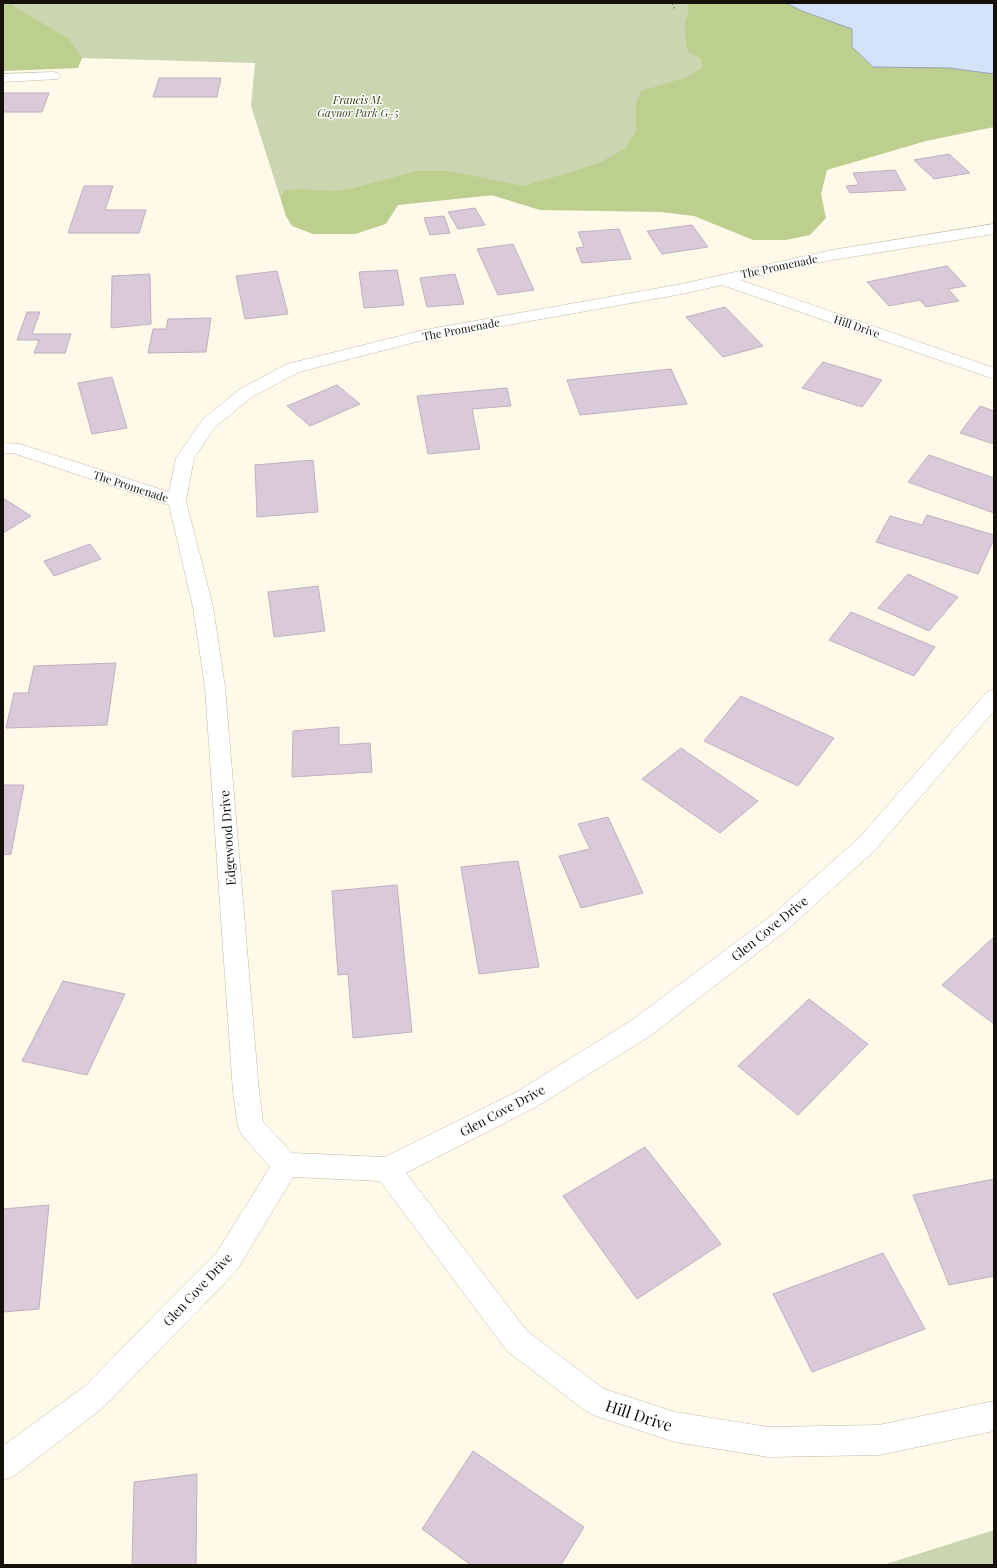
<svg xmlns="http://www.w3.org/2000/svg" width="997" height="1568" font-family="'Playfair Display',serif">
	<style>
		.green { fill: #cad6b0 }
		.forest { fill: #bdcf8f }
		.water { fill: #d4e2f9; stroke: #9aa3b2 }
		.building { fill: #dacad9; stroke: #c0b0bf }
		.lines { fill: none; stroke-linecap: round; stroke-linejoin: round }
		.minor-casing { stroke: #c1baa7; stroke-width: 1 }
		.path { stroke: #908c81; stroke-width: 1.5; stroke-dasharray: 2 2; stroke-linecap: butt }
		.minor { fill: #fff; fill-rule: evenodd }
		.labels { text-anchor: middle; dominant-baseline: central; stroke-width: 3; stroke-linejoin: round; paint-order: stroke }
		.far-park-label { font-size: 11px; font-style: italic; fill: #343f10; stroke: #fff }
		.far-street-label { font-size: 11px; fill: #14110b; stroke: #fff }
		.street-label { font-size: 13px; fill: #14110b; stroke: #fff }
		.near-street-label { font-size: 16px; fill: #14110b; stroke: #fff }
	</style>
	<rect width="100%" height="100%" fill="#fff9ea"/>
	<path class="green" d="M3,3h692l68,165 -477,48 -35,-110 4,-43 -173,-5 -79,4z
		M994,1530v35h-111z"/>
	<path class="forest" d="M3,3h8l4,4 54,32 13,19 -4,10 -75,3z
		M686,3h100l16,8 50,18 97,39 45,6v53l-68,14 -99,29 -6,24 5,24 -16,17 -24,5h-33l-59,-24 -33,-4 -121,-2 -49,-15 -93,10 -12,19 -31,10h-42l-21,-8 -6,-10 -5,-18 3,-7 14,-2 34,2 22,-3 63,-17h32l74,15 51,-15 25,-8 27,-15 10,-17v-27l5,-13 46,-14 16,-10 -2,-8 -12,-7 -3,-7 -1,-23 4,-12z"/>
	<path class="water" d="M786,3h208v71l-45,-6 -76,-1 -21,-20v-18l-50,-18z"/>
	<path class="building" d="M159,78h62l-4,19h-64z
		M3,93h46l-7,19h-39z
		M949,154l21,19 -36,6 -20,-19z
		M895,170l11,20 -56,3 -4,-7 13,-1 -6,-12z
		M84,186h29l-8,24h41l-7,23h-71z
		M475,208l10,17 -27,4 -10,-17z
		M444,216l6,17 -20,2 -6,-17z
		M692,225l16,22 -46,7 -15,-23z
		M619,229l12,30 -49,4 -6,-15 8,-1 -6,-15z
		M513,244l21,46 -36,5 -21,-46z
		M947,266l19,20 -18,3 11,12 -33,6 -6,-7 -31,6 -22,-24z
		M397,270l7,35 -40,3 -5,-36z
		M277,271l11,43 -43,5 -9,-43z
		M150,274l1,50 -40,4 1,-52z
		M455,274l9,30 -37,3 -7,-29z
		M725,307l38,39 -40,11 -37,-40z
		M27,312h13l-8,22h39l-6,19h-31l5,-13h-22z
		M211,318l-5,34 -58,1 5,-24h13l2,-10z
		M823,362l59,18 -20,27 -60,-19z
		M671,369l16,35 -107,11 -13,-35z
		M112,377l15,51 -35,6 -14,-51z
		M337,385l23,19 -50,22 -23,-20z
		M507,388l4,18 -39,3 8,40 -52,5 -11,-58z
		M980,406l14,5v33l-34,-11z
		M929,455l65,23v35l-86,-31z
		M313,460l5,52 -61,5 -2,-52z
		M3,498l28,18 -28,17z
		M927,515l67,20v4l-16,35 -102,-32 14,-26 32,9z
		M90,544l11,15 -47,17 -10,-15z
		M908,574l50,23 -29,34 -51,-23z
		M318,586l7,45 -51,6 -6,-45z
		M851,612l84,35 -21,29 -85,-36z
		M116,663l-9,62 -101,3 8,-35h14l6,-27z
		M741,696l93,42 -36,48 -94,-45z
		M339,727v18l31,-2 2,29 -80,5 1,-46z
		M681,748l77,53 -38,32 -78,-54z
		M3,785h21l-13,69 -8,1z
		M608,817l35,76 -62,15 -22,-52 31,-7 -12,-25z
		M518,861l21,106 -60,7 -18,-107z
		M397,885l15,147 -59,6 -5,-64 -10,1 -6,-84z
		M994,937v87l-52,-39z
		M63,981l62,13 -38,81 -65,-14z
		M809,999l59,45 -70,71 -60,-49z
		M645,1147l76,97 -84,55 -74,-103z
		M994,1179v97l-45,9 -36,-90z
		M49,1205l-10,104 -36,3v-103z
		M883,1253l42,76 -113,43 -39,-78z
		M473,1451l111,76 -23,38h-90l-49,-36z
		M197,1474l-1,91h-64l2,-83z"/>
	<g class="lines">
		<g class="minor-casing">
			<path id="minor" d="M53,72l5,1 2,3 -2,3 -55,3v-8z
				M994,224v10l-162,26 -92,20 254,88v11l-272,-94 -40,9 -258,46 -125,32 -47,25 -37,30 -21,31 -8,43 27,106 12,80 34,405 4,30 29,31 93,4 133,-66 114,-71 139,-104 88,-78 128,-146 7,-3v22l-119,139 -88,80 -137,106 -114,71 -130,66 121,158 77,58 71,23 93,15 111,-2 115,-24v30l-115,24 -111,2 -93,-15 -79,-26 -10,-5 -79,-60 -127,-170 -87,-4 -56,93 -132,136 -91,70 -11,4v-34l82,-60 132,-134 53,-85 -28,-32 -4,-8 -5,-35 -28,-405 -12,-80 -24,-102 -156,-52h-10v-10l17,1 149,48 7,-34 27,-39 37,-30 47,-25 137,-34 258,-46 150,-34z"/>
		</g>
		<path class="path" d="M672,3l3,7"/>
		<use href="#minor" class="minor"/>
	</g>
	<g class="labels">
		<g class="far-park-label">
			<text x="358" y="99">Francis M.<tspan x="358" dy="13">Gaynor Park G-5</tspan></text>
		</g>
		<g class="far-street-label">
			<text transform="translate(779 266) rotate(-12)">The Promenade</text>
			<text transform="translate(857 326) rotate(19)">Hill Drive</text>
			<text transform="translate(461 329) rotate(-11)">The Promenade</text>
			<text transform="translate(131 486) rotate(18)">The Promenade</text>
		</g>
		<g class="street-label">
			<text transform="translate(227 838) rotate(-94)">Edgewood Drive</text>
			<text transform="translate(769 928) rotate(-39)">Glen Cove Drive</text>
			<text transform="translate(502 1110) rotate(-28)">Glen Cove Drive</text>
			<text transform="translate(197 1289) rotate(-47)">Glen Cove Drive</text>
		</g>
		<g class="near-street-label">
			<text transform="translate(639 1415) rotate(18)">Hill Drive</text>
		</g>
	</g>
	<rect width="997" height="1568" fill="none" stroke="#14110b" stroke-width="8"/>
</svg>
